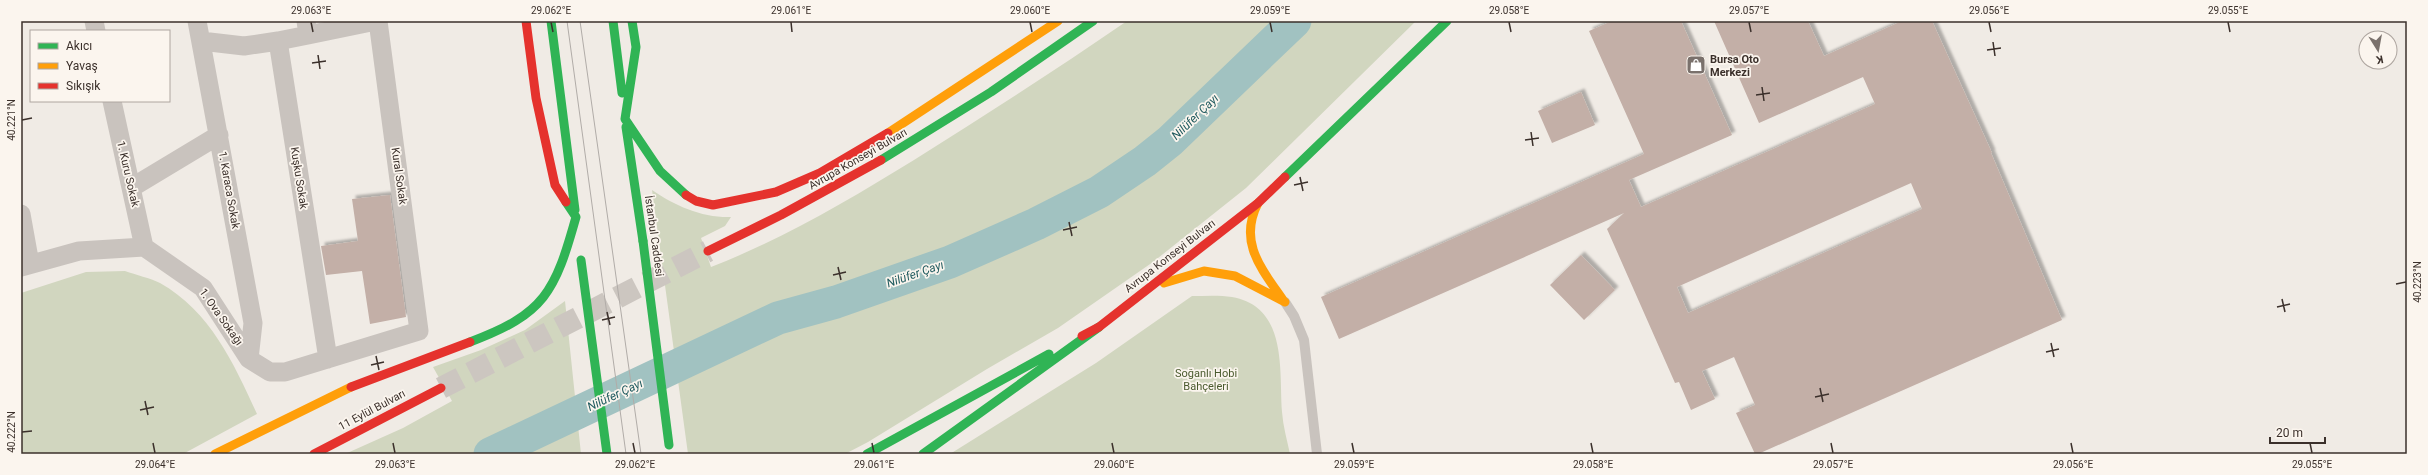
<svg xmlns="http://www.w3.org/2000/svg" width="2428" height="475" font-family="Roboto,sans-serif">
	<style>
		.green { fill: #d1d6bf }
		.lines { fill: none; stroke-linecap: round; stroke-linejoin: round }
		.river { stroke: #a1c2c1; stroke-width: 33 }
		.building { fill: #c3afa7; fill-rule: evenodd; filter: url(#shadow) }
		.primary-tunnel { stroke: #ccc6c0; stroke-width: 22; stroke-dasharray: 22 11; stroke-linecap: butt }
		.lane { stroke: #c9c3be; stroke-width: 10 }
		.street { stroke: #c9c3be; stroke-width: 19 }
		.fast { stroke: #30b455; stroke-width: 9 }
		.slow { stroke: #ff9f0a; stroke-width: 9 }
		.jam { stroke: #e5322d; stroke-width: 9 }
		.tram { stroke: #b1aca8; stroke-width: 1 }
		.fast-bridge { stroke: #30b455; stroke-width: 9 }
		.ticks { fill: none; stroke: #3b302b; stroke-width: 1.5 }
		.labels { text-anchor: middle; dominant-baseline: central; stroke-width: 3.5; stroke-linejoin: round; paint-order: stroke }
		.poi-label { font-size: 11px; font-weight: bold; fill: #3b302b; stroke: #fbf5ee; text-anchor: start }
		.street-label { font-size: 11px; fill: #3b302b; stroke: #fbf5ee }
		.park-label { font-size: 11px; fill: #4a5a2e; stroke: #fbf5ee }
		.water-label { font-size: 12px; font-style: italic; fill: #1f5a5e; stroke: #fbf5ee }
		.neatline { fill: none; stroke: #3b302b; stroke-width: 1.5 }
		.ticks-label { font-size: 10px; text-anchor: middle; fill: #3b302b }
	</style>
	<defs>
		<filter id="shadow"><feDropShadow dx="3.5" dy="-3.5" stdDeviation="1" flood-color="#0004"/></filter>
	</defs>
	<rect width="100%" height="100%" fill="#f0ebe5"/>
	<path class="green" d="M1127,21h289l-170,167 -93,74 -95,66 -71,41 -119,73 -23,12h-157l-36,-264c23,16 51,28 79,27l-6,9 -24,12 10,29c72,-28 138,-67 203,-107 72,-45 143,-91 213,-139z
		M125,271c11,4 25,7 35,12 51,29 74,81 97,131l-74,40h-162v-161l65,-21z
		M1192,296c13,0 28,-1 40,1 56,10 47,73 50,115 1,14 5,28 8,42h-340l146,-91z
		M565,301l16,153h-236l58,-26 49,-27 -19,-34 48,-17 44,-20z"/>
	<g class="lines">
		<path class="river" d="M490,454l288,-136 58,-16 114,-40 86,-38 63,-32 46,-31 25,-20 125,-120"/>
	</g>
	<path class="building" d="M1612,21h69l51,114 -103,45 12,27 234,-103 -12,-27 -104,46 -45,-102h94l16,35 78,-35h30l60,132h-1l71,167 -304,134h-3l-19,-41 19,-8 -21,-48 -32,14 13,28 -24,11 -12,-28 -4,1 -68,-154 17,-16 -285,126 -18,-42 323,-143 -55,-123zM1911,183l11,26 -234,104 -11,-26z
		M1581,92l14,33 -43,18 -14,-32z
		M390,195l16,122 -36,7 -8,-53 -36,4 -5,-29 37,-5 -6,-42z
		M1581,255l34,35 -31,30 -34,-35z"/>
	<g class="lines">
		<path class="primary-tunnel" d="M441,388l267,-137"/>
		<path class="lane" d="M1285,302l9,14 10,24 13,114"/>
		<path class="street" d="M94,21l2,10
			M197,21l56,302 -4,36
			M306,21l2,14 -30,6 50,318
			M308,35l68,-14
			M201,41l43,5 34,-5
			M112,101l32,146
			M131,188l88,-53
			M21,214l9,50
			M21,267l58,-16 65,-4 59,41 46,71 21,13h15l134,-41 -41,-310"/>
		<path class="fast" d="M551,21l24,189
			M613,21l9,72
			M632,21l4,26 -11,72 35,52 26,24
			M626,127l17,114
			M881,160l110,-68 102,-71
			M1285,177l162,-156
			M470,342c75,-28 85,-50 106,-125l-10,-15
			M867,454l182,-100
			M923,454l176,-127"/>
		<path class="slow" d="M888,133l170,-112
			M1258,203c-20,39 3,65 25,97
			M1164,283l40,-12 31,5 50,26
			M215,454l136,-67"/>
		<path class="jam" d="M526,21l10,77 19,87 11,17
			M686,195l10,6 17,4 63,-13 44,-19 68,-40
			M708,251l73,-36 100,-55
			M1082,336l17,-9 159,-124 27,-26
			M351,387l119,-45
			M314,454l127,-66"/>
		<path class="tram" d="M567,21l59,433
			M580,21l61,433"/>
		<path class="fast-bridge" d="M643,241l26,204
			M581,260l26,194"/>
	</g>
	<path class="ticks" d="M311,22l2,10M551,22l2,10M791,22l1,10M1030,22l2,10M1270,22l2,10M1509,22l2,10M1749,22l2,10M1989,22l2,10M2228,22l2,10M1993,42l2,14M1987,50l14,-2M318,55l2,14M312,63l14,-2M1762,87l2,14M1756,95l14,-2M22,120l10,-2M1531,132l2,14M1525,140l14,-2M1300,177l3,14M1294,185l14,-3M1069,222l3,14M1063,230l14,-3M838,267l3,13M833,275l13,-3M2396,284l10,-2M2282,299l3,13M2277,307l13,-3M607,312l3,13M602,320l13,-3M2051,343l3,14M2046,352l13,-3M376,356l3,14M371,365l13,-3M1820,388l3,14M1815,397l14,-3M145,401l3,14M140,410l14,-3M22,432l10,-1M153,443l2,10M393,443l2,10M633,443l2,10M872,443l2,10M1112,443l2,10M1352,443l2,10M1591,443l2,10M1831,443l2,10M2071,443l2,10M2310,443l2,10"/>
	<defs>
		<g id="shop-square" transform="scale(1)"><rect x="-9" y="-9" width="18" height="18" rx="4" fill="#7a716c" stroke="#fbf5ee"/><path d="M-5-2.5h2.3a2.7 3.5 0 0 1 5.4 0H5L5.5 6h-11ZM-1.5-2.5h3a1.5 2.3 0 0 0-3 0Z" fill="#fff"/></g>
	</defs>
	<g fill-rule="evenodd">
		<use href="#shop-square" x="1696" y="65"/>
	</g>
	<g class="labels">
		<g class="poi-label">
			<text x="1710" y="59">Bursa Oto<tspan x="1710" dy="13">Merkezi</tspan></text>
		</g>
		<g class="street-label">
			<text transform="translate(858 159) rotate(-30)">Avrupa Konseyi Bulvarı</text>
			<text transform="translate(128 174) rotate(77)">1. Kuru Sokak</text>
			<text transform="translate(399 176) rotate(82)">Kural Sokak</text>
			<text transform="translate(299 178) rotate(81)">Kuşku Sokak</text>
			<text transform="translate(229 190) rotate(80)">1. Karaca Sokak</text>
			<text transform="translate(654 236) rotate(82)">İstanbul Caddesi</text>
			<text transform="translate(1170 256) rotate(-38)">Avrupa Konseyi Bulvarı</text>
			<text transform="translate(221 317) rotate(55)">1. Ova Sokağı</text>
			<text transform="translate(372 410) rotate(-28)">11 Eylül Bulvarı</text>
		</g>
		<g class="park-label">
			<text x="1206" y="373">Soğanlı Hobi<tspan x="1206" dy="13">Bahçeleri</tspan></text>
		</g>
		<g class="water-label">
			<text transform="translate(1195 117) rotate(-44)">Nilüfer Çayı</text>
			<text transform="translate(915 274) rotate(-19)">Nilüfer Çayı</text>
			<text transform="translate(615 395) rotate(-25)">Nilüfer Çayı</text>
		</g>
	</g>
	<rect width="2428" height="475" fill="none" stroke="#fbf5ee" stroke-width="44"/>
	<rect x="30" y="30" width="140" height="72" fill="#fbf5ee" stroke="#aea6a0"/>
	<rect x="38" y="43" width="20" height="6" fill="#30b455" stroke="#aea6a0"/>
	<text x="66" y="50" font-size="12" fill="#3b302b">Akıcı</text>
	<rect x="38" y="63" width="20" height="6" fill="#ff9f0a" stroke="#aea6a0"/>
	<text x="66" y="70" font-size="12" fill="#3b302b">Yavaş</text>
	<rect x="38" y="83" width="20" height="6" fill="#e5322d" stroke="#aea6a0"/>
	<text x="66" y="90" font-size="12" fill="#3b302b">Sıkışık</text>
	<g transform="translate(2378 50) rotate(169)"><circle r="19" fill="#fbf5ee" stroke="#aea6a0"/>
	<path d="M0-3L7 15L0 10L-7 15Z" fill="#7a716c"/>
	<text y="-6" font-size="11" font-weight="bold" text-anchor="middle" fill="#3b302b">K</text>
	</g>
	<path d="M2270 437v6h55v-6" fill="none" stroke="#3b302b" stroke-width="2"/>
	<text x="2276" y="437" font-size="12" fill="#3b302b" stroke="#fbf5ee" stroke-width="3" paint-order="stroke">20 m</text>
	<rect x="22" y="22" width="2384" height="431" class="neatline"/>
	<g class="ticks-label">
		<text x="311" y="14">29.063°E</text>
		<text x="551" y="14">29.062°E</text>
		<text x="791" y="14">29.061°E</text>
		<text x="1030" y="14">29.060°E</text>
		<text x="1270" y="14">29.059°E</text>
		<text x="1509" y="14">29.058°E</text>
		<text x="1749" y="14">29.057°E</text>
		<text x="1989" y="14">29.056°E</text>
		<text x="2228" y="14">29.055°E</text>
		<text transform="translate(11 120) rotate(-90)" y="4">40.221°N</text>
		<text transform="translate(2417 282) rotate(-90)" y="4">40.223°N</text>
		<text transform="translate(11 432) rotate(-90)" y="4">40.222°N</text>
		<text x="155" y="468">29.064°E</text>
		<text x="395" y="468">29.063°E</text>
		<text x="635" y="468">29.062°E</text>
		<text x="874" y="468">29.061°E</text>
		<text x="1114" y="468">29.060°E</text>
		<text x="1354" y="468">29.059°E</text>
		<text x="1593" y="468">29.058°E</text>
		<text x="1833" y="468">29.057°E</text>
		<text x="2073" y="468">29.056°E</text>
		<text x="2312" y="468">29.055°E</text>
	</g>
</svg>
